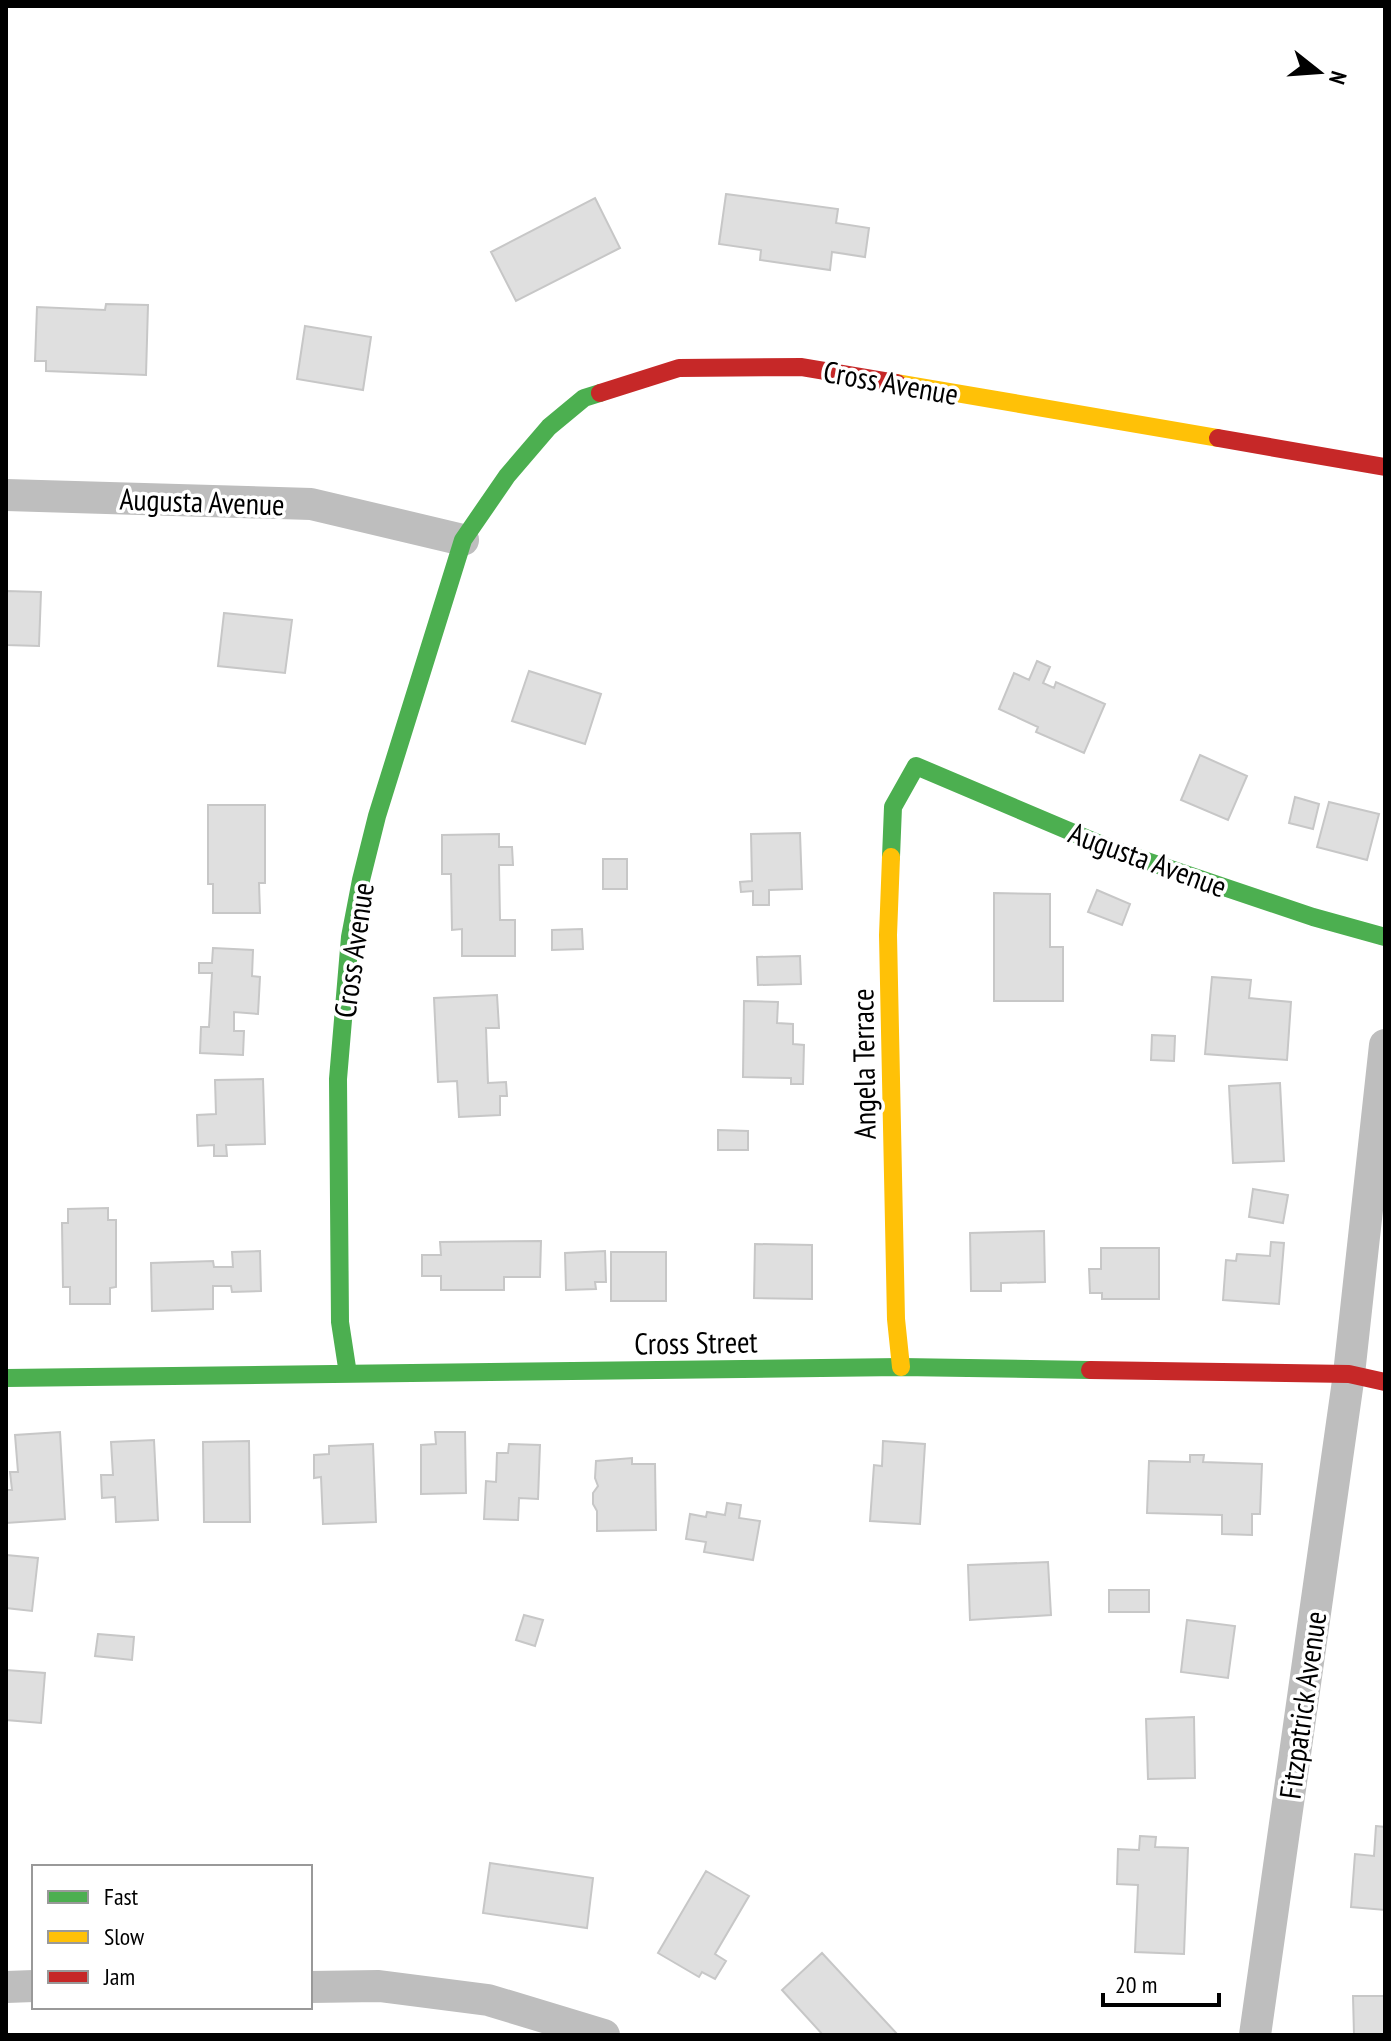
<svg xmlns="http://www.w3.org/2000/svg" width="1391" height="2041" font-family="'PT Sans Narrow',sans-serif">
	<style>
		.building { fill: #dfdfdf; stroke: #c7c7c7; stroke-width: 2 }
		.lines { fill: none; stroke-linecap: round; stroke-linejoin: round }
		.street { stroke: #bebebe; stroke-width: 32 }
		.fast { stroke: #4caf50; stroke-width: 18 }
		.slow { stroke: #ffc107; stroke-width: 18 }
		.jam { stroke: #c62828; stroke-width: 18 }
		.labels { text-anchor: middle; dominant-baseline: central; stroke-width: 7; stroke-linejoin: round; paint-order: stroke }
		.street-label { font-size: 30px; fill: #000; stroke: #fff }
	</style>
	<rect width="100%" height="100%" fill="#fff"/>
	<path class="building" d="M726,194l112,15 -2,14 33,5 -4,29 -33,-5 -2,18 -70,-10 1,-10 -42,-6z
		M595,198l25,50 -104,53 -25,-49z
		M106,304l42,1 -2,70 -100,-4v-10h-11l2,-54 68,3z
		M305,326l66,11 -8,53 -66,-11z
		M6,591l35,1 -2,54 -33,-1z
		M224,613l68,7 -7,53 -67,-7z
		M1037,661l13,6 -7,16 11,5 2,-6 49,22 -21,49 -48,-21 2,-5 -39,-18 15,-36 15,7z
		M529,671l72,23 -16,50 -73,-23z
		M1200,755l47,21 -19,44 -47,-20z
		M1295,797l24,7 -6,25 -24,-6z
		M1329,802l50,12 -12,46 -50,-13z
		M208,805h57v78h-6l1,30h-47v-29h-5z
		M800,833l2,56 -33,1v15h-16v-14l-12,1 -1,-10 12,-1 -1,-47z
		M499,834v13h13l1,18h-14l1,55h15v36h-53v-27l-10,1 -1,-56h-9v-39z
		M603,859h24v30h-24z
		M1097,890l33,14 -8,21 -34,-13z
		M994,893l56,1v53h13v54h-69z
		M582,929l1,20 -31,1v-20z
		M213,948l40,2 -1,26 8,1 -2,37 -24,-2v19h10l-1,24 -43,-2 1,-26h8l3,-54h-13v-10h13z
		M800,956l1,28 -43,1 -1,-28z
		M1212,977l39,3 -2,18 42,4 -4,58 -82,-6z
		M497,995l2,33h-13l2,55 18,-1 1,14h-7v19l-41,2 -2,-36 -19,1 -4,-84z
		M744,1001l34,1 -1,21 16,1v20l11,1 -1,39h-12v-6l-48,-1z
		M1152,1035l23,1 -1,25 -23,-1z
		M263,1079l2,65 -39,1 1,11h-13v-11l-16,1 -1,-31 19,-1 -1,-34z
		M1280,1083l4,78 -51,2 -4,-77z
		M718,1130l30,1v19h-30z
		M1253,1189l35,6 -5,28 -34,-6z
		M108,1208v12h8v67l-6,1v16h-40v-17h-7l-1,-64h6v-14z
		M1044,1231l1,51 -44,1v8h-30l-1,-58z
		M541,1241l-1,36h-36v13h-63v-14h-19v-21h19l-1,-13z
		M1271,1242l13,1 -5,61 -56,-4 3,-40 10,1 1,-7 33,2z
		M755,1244l57,1v54l-58,-1z
		M1101,1248h58v51h-57v-6h-12l-1,-24h12z
		M260,1251l1,40 -29,1 -1,-6h-18v23l-61,2 -1,-48 62,-2 1,6h19l-1,-15z
		M605,1251l1,31h-11l1,7 -30,1 -1,-37z
		M611,1252h55v49h-55z
		M60,1432l5,87 -59,4v-33h6l-2,-18h8l-3,-37z
		M435,1432h30l1,61 -45,1v-49l15,-1z
		M154,1440l4,80 -42,2 -1,-25 -13,1 -1,-23h12l-2,-33z
		M249,1441l1,81h-46l-1,-80z
		M883,1441l42,3 -5,80 -50,-3 4,-56 8,1z
		M373,1444l3,78 -53,2 -2,-47 -7,1v-23l15,-1v-8z
		M509,1444l31,1 -2,54 -19,-1 -1,22 -34,-1 2,-38 10,1 1,-29h11z
		M1190,1455h14l-1,7 59,2 -2,50h-8v21l-30,-1v-19l-75,-2 2,-52 41,1z
		M632,1458v6h23l1,66 -59,1v-20l-4,-7v-11l5,-7 -3,-8 1,-17z
		M727,1503l14,2 -2,13 21,3 -7,39 -49,-8 2,-10 -20,-3 4,-25 16,3 1,-5 18,3z
		M6,1555l32,3 -6,53 -26,-3z
		M1048,1562l3,53 -81,5 -2,-55z
		M1109,1590h40v22h-40z
		M524,1615l19,5 -8,26 -19,-6z
		M1187,1620l48,6 -7,52 -47,-6z
		M98,1634l36,3 -2,23 -37,-4z
		M6,1670l39,3 -4,50 -35,-3z
		M1194,1717l1,61 -47,1 -2,-60z
		M1376,1826l9,1v83l-34,-3 4,-53 19,2z
		M1140,1836l16,1 -1,10 33,1 -4,106 -49,-2 3,-67 -21,-1 1,-35 21,1z
		M490,1863l103,15 -6,50 -104,-15z
		M706,1871l43,25 -34,58 11,7 -11,18 -13,-7 -3,5 -41,-24z
		M822,1953l76,82h-75l-41,-45z
		M1353,1996h32v39h-31z"/>
	<g class="lines">
		<path class="street" d="M6,495l305,9 152,36
			M6,1987l28,-1
			M310,1987l69,-1 109,14 116,35
			M1255,2035l94,-661 36,-329"/>
		<path class="fast" d="M891,857l2,-50 23,-41 198,84 199,67 72,20
			M348,1374l-8,-52 -2,-243 12,-142 11,-57 16,-64 86,-276 44,-64 42,-49 35,-29 16,-5
			M6,1378l895,-11 189,3"/>
		<path class="slow" d="M897,383l321,55
			M891,857l-3,78 8,384 5,48"/>
		<path class="jam" d="M600,393l79,-25 123,-1 95,16
			M1218,438l167,29
			M1090,1370l259,4 36,8"/>
	</g>
	<g class="labels">
		<g class="street-label">
			<text transform="translate(891 382) rotate(10)">Cross Avenue</text>
			<text transform="translate(202 501) rotate(2)">Augusta Avenue</text>
			<text transform="translate(1148 859) rotate(20)">Augusta Avenue</text>
			<text transform="translate(353 950) rotate(-82)">Cross Avenue</text>
			<text transform="translate(863 1064) rotate(-91)">Angela Terrace</text>
			<text transform="translate(696 1342) rotate(-1)">Cross Street</text>
			<text transform="translate(1302 1705) rotate(-82)">Fitzpatrick Avenue</text>
		</g>
	</g>
	<rect width="1391" height="2041" fill="none" stroke="#000000" stroke-width="16"/>
	<rect x="32" y="1865" width="280" height="144" fill="#ffffff" stroke="#999999" stroke-width="2"/>
	<rect x="48" y="1891" width="40" height="12" fill="#4caf50" stroke="#999999" stroke-width="2"/>
	<text x="104" y="1905" font-size="24" fill="#000000">Fast</text>
	<rect x="48" y="1931" width="40" height="12" fill="#ffc107" stroke="#999999" stroke-width="2"/>
	<text x="104" y="1945" font-size="24" fill="#000000">Slow</text>
	<rect x="48" y="1971" width="40" height="12" fill="#c62828" stroke="#999999" stroke-width="2"/>
	<text x="104" y="1985" font-size="24" fill="#000000">Jam</text>
	<g transform="translate(1319 72) rotate(107)" stroke="#ffffff" stroke-width="6" paint-order="stroke">
	<path d="M0-6L14 30L0 20L-14 30Z" fill="#000000"/>
	<text y="-12" font-size="22" font-weight="bold" text-anchor="middle" fill="#000000">N</text>
	</g>
	<path d="M1103 1993v12h116v-12" fill="none" stroke="#000000" stroke-width="4"/>
	<text x="1115" y="1993" font-size="24" fill="#000000" stroke="#ffffff" stroke-width="6" paint-order="stroke">20 m</text>
</svg>
